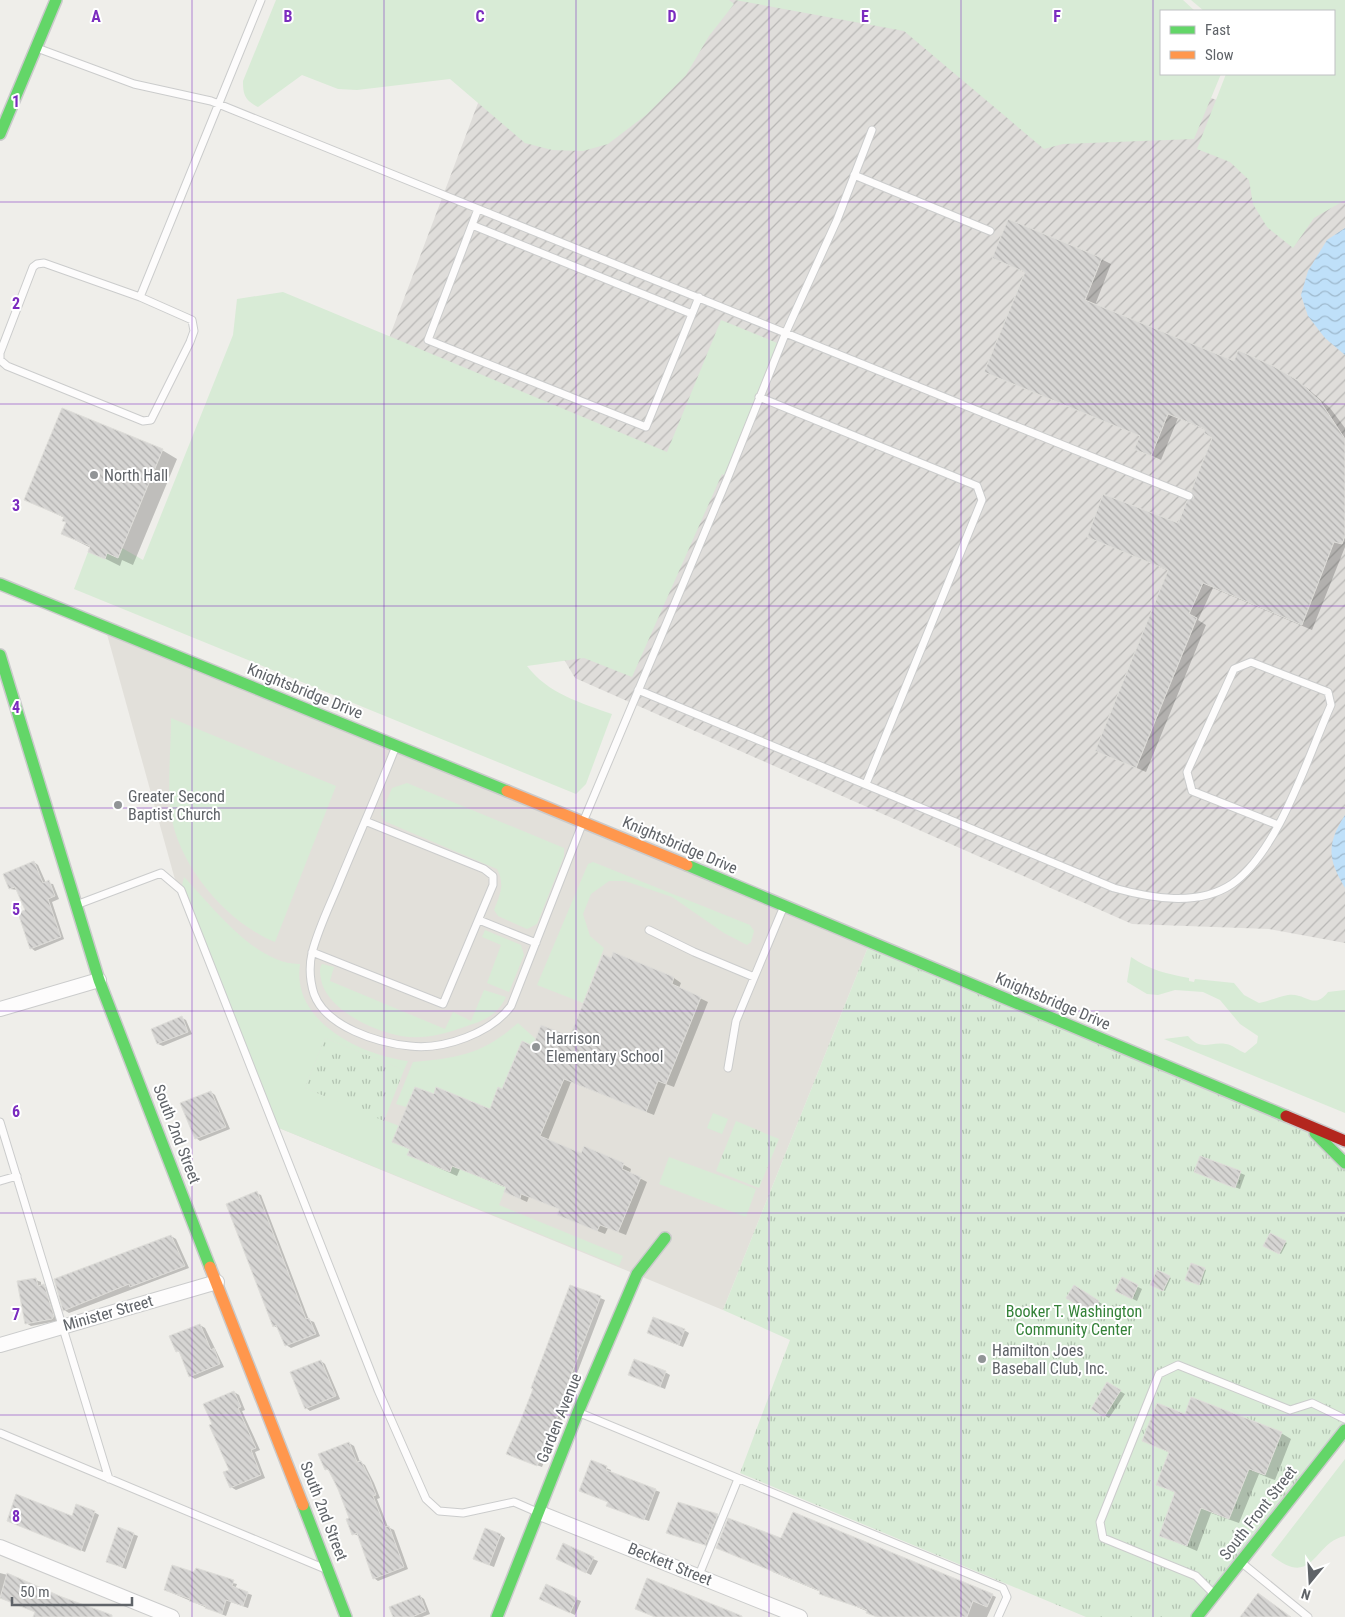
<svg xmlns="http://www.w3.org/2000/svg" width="1345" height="1617" font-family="'Roboto Condensed',sans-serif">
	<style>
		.industrial { fill: url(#industrial-furrows) }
		.education { fill: #e2e0da }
		.green { fill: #d8ebd6 }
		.park { fill: url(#park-tufts) }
		.water { fill: url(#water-waves) }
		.shadow { fill: #0003 }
		.building { fill: url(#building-back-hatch); stroke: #deddd9 }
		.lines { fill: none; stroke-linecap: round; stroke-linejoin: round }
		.lane-casing { stroke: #cbcccc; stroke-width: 9 }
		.street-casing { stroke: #cbcccc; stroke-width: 16 }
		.fast-casing { stroke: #cacacb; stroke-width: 14 }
		.slow-casing { stroke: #cacacb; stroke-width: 14 }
		.jam-casing { stroke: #cacacb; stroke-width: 14 }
		.lane { stroke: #fdfcfc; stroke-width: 7 }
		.street { stroke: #fdfcfc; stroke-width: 14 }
		.fast { stroke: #63d668; stroke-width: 11 }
		.slow { stroke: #ff974d; stroke-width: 11 }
		.jam { stroke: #b3261e; stroke-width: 11 }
		.grid { fill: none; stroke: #7b2cbf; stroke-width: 1; stroke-opacity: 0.55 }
		.poi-dot { fill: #919496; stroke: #fff; stroke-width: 2 }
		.labels { text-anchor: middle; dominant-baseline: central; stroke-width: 4; stroke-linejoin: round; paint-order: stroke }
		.poi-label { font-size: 16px; fill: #5f6368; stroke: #fff; text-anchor: start }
		.street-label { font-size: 16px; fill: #5f6368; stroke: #fff }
		.park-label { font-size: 16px; fill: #348238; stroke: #fff }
		.grid-label { font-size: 16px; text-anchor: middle; font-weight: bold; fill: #7b2cbf; stroke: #fff; stroke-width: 4; stroke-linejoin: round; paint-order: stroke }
	</style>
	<defs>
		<pattern id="industrial-furrows" width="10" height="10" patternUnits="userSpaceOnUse" patternTransform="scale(1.25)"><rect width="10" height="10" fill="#dfddda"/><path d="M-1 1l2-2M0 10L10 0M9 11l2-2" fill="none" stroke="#b8b7b5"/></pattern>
		<pattern id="park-tufts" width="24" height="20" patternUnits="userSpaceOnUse" patternTransform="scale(1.25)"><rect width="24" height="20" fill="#d8ebd6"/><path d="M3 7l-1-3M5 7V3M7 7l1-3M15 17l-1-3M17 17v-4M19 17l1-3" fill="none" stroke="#b2c2b1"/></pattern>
		<pattern id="water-waves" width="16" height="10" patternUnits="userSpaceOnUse" patternTransform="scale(1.25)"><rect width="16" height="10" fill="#bfe0f9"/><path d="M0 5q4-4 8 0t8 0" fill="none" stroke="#9eb9cd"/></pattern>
		<pattern id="building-back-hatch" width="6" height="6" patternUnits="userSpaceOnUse" patternTransform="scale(1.25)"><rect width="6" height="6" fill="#d6d5d3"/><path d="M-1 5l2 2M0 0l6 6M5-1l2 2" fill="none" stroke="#b1b0af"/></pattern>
	</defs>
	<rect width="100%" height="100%" fill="#efeeea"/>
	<path class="industrial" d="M517,0h409l419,144v799l-76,-14 -137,-5 -557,-246 -192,-324z"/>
	<path class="education" d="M105,627l765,315 -147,368 -449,-184 -100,-250z"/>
	<path class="green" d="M276,0h453l5,4 -25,32 -23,39 -40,40 -38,29 -25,7 -31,-1 -27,-7 -75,-64 -93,11 -19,-1 -36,-14 -44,32c-13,-7 -15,-12 -15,-26z
		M735,0h448l12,11h-34v63h60l-27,65 -131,5 -19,5 -140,-118z
		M1191,0h154v200l-31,18 -21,30 -26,-21 -14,-23 -4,-24 -19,-18 -33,-13 29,-75h108v-63h-130z
		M283,292l384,160 54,-132 61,25 -54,132 -6,-3 -90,203 -48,-19 -57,8c20,27 54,37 85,48l-26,70 -10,10 -502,-205 14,-37 17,6 2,-5 15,-5 21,12 90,-225 4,-36z
		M171,718l165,68 -61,156c-48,-19 -97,-77 -104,-128 -4,-30 0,-66 0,-96z
		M407,783l157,65v8l-27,68 -10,5 -29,-13 -4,-6c6,-15 11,-26 3,-41l-113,-48 -3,-7 11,-26z
		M593,862l157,63 4,6 -3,11 -4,3 -23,-12 -52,-36 -47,-16h-16l-18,13 -8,20 7,22 14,12 -21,55 -46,-18 51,-121z
		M184,877c29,30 72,88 116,87 -9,57 60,91 108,97l-4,9 -79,-32 -20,50 94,38 -7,16 18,7 -1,7 41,16 2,-6 54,21 -7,18 124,51 -4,10 -345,-140 -93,-236z
		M485,930l36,15 3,10 -15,37 -22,-9 14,-38 -19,-8z
		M1131,957c19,13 36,17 58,21v3l5,1 1,-3 39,4 10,12 15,8c10,-2 19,-6 29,-8 17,-3 26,16 40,-3l17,-2v123l-181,-74 24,-3c14,16 22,5 38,8 7,1 13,7 19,9l12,-10 1,-7 -18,-12 -20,-24 -17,-8 -28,-2 -17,5 -11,-1 -20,-12z
		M322,964l12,3 -4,14 115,48 8,-17 18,9 13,-31 22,7c-9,19 -23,24 -42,30 -20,7 -41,13 -63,9 -28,-5 -75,-27 -80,-57 -1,-6 -2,-10 1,-15z
		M518,1023l20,18 -4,5 -12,-4 -19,47 -5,-1 -5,13 4,2 -6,13 -14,-12 -41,-17 -2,7 -19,-7 -9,20 -10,-3 17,-42c46,-4 70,-8 105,-39z
		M713,1113l15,6 -6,15 -15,-6z
		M669,1157l87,32 -10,28 -87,-33z
		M1345,1459v77c-32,6 -31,54 -74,19z"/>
	<path class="park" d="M870,942l436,183 39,38v267l-148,187h-111l-346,-144 50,-133 -67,-30z
		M325,1038l79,32 -20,51 -79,-33z
		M736,1121l43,18 -20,49 -43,-17z"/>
	<path class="water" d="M1345,228v127l-20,-17 -17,-22 -7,-21 7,-24 19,-31z
		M1345,815v73c-17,-29 -19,-43 0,-73z"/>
	<path class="shadow" d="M993,257l108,2 10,5 -16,41 139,57 38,5 35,21 23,20 15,20v119l-33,83 -99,-42 -15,32 8,5 -60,147 -50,-22 73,-179 -80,-35 89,-11 18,-27 17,-61 -7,-7 -28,-12 -17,42 -25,-12 5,-12 -155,-65 40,-98z
		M162,450l15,9 -44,106 -11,-5 -2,6 -30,-15 1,-3 -28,-14 4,-12 -2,-4 -39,-18z
		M34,862l4,3 8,18 7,1 6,15 -7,3 12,37 -29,12 -4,-3 -5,-37 -8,-21 -8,-1 -6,-15z
		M674,978l7,5 -2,5 29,14 -34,85 -8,-3 -12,31 -83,-33 -23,58 34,14 2,-6 40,17 7,4 -1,4 17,9 -21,53 -18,-7 -3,6 -39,-16 -6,-9 -31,-12 -2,5 -22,-10 2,-4 -47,-19 -3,7 -41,-18 -5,-8 -17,-8 40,-46 56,14 43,-63 38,-10z
		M182,1018l4,2 6,14 -29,12 -5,-2z
		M211,1092l4,3 15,34 -30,12 -4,-3z
		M1201,1157l44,18 -5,14 -40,-15z
		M256,1193l5,2 48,125 5,2 6,14 -29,12 -5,-3 -8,-17 -4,-2z
		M1271,1234l16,9 -6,11 -16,-8z
		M171,1236l5,3 13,29 -120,45 -5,-3z
		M1204,1269l2,1 -5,15 -12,-4z
		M1157,1271l14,7 -6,13 -13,-7z
		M1122,1279l20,10 -5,12 -16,-8z
		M36,1280l5,2v4l7,2 9,33 -26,5 -5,-3z
		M571,1286l34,14 -45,118 2,1 -20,48 -35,-13 14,-31z
		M1075,1287l27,17 -7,11 -4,-2z
		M200,1325l5,3 19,39 -29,12 -5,-3 -9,-23 -4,-2z
		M684,1330l5,3 -6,14 -30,-12z
		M321,1361l4,3 15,35 -30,12 -4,-3z
		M665,1372l5,3 -5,14 -35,-14z
		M1108,1384l17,10 -16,24 -16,-10z
		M234,1392l5,3 6,15 -3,1 18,39 -5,2 10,26 -29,12 -5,-3v-17l-18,-46z
		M1186,1415l95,18 10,6 -16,41 -16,-6 -20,49 -28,-10 -14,38 -37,-16 16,-42 -18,-9 12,-31 -27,-13z
		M349,1443l5,3 6,16 5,3 9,18 6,15 -3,1 11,28 6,3 14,39 -30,12 -4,-3 -15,-42 -5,-2 -3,-15 -20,-47 -5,-3z
		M592,1462l19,8 -1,3 50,19 -11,29 -37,-13z
		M94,1512l5,3 -14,37 -72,-29 59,-5z
		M717,1516l5,2 -12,29 -42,-15z
		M133,1534l5,2 -12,33 -18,-7z
		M501,1535l4,3 -11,29 -15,-6z
		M782,1539l210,56 4,2 -9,20h-106l-108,-45z
		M593,1559l5,2 -7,14 -29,-14z
		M0,1573l19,5 4,4 88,35h-77l2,-5 -36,-14z
		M195,1574l42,10 -2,5 17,6 -4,13 -17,-6 -5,14 -61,-26z
		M420,1596l4,3 6,15 -8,3h-28z
		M576,1599l5,2 -6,14 -30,-14z"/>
	<path class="building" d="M1008,219l94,39 -17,42 149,61 4,-11 35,16 24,14 23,21 25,38v97l-3,8 -8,-2 -32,83 -99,-42 -14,31 8,4 -61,150 -41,-17 73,-181 -81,-33 16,-43 75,29 9,-22 7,-3 -3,-7 21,-53 -8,-5 1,-4 -37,-15 -17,42 -17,-7 6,-13 -156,-64 41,-100 -33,-14z
		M62,408l101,41 -45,109 -11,-5 -2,6 -17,-7 2,-6 -29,-12 5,-12 -4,-1 2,-4 -40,-17z
		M34,861l9,22 6,-3 6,16 -7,3 13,38 -31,12 -12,-36 7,-3 -10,-23 -6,2 -6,-15z
		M613,952l61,25 -2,7 29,13 -35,87 -8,-3 -12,31 -82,-33 -24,57 41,17 3,-7 40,17 -2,6 19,8 -23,55 -18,-7 -3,6 -40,-16 2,-6 -38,-15 -1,5 -16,-7 2,-5 -54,-21 -2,6 -43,-17 3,-6 -18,-7 23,-55 19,7 2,-7 54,22 8,-22 4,2 20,-48 11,5 8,-21 29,11 33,-82 8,4z
		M182,1016l6,16 -31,12 -6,-15z
		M211,1091l15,36 -31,12 -15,-36z
		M1200,1156l41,15 -6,17 -41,-16z
		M257,1191l49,128 3,-1 7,16 -31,12 -9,-21 -3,2 -47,-123z
		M1270,1233l16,8 -7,13 -16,-8z
		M171,1235l14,31 -55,21 -1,-3 -66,27 -9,-32z
		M1191,1263l14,5 -6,17 -14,-5z
		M1157,1270l13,6 -7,15 -13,-6z
		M1122,1277l16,8 -6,14 -17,-8z
		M36,1278l2,8 6,-2 10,32 -2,3 -27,5 -8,-43z
		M570,1285l31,11 -45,119 2,1 -6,16 -15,34 -31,-12 14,-32 13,-33 -2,-1z
		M1074,1285l25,16 -9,13 -24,-16z
		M653,1317l32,12 -6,16 -32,-12z
		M200,1324l11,26 3,-2 6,16 -31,13 -10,-26 -3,1 -7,-16z
		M634,1359l32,12 -6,16 -32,-12z
		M321,1360l15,36 -31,13 -15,-37z
		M1107,1382l14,8 -17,27 -13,-8z
		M234,1391l7,16 -3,1 18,40 -5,2 10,25 -31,13 -7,-16 6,-2 -20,-45 3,-1 -9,-20z
		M1191,1397l91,35 -17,43 -16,-6 -20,50 -28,-11 -14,38 -28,-10 16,-44 -19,-7 13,-33 -27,-11 15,-38 28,11z
		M349,1442l8,20 4,-1 9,18 6,16 -3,1 12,31 4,-1 15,41 -31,12 -16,-46 -5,2 -6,-16 3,-1 -11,-29 -10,-20 -3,1 -7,-16z
		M591,1460l16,6 -1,4 50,19 -12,31 -38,-14 2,-4 -29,-11z
		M16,1494l56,22 4,-12 19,7 -14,40 -74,-30z
		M678,1502l40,12 -13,31 -39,-12z
		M793,1512l200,82 -6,13 -14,-6 -6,16h-90l-11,-4 1,-3 -48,-16 1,-3 -104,-43 12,-30 53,20z
		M118,1527l16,6 -12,34 -16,-5z
		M485,1528l16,6 -12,31 -16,-6z
		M563,1543l31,14 -8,16 -30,-14z
		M172,1565l22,7 2,-4 38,12 -2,6 16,6 -5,14 -17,-6 -4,14 -17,-6 1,-2 -17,-5 1,-2 -26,-9z
		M7,1573l55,24 50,18v2h-79l2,-5 -35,-14z
		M647,1578l95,38v1h-87l-20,-8z
		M546,1584l31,14 -7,15 -31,-14z
		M1258,1593l33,24h-51z
		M420,1595l6,16 -14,6h-19l-4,-10z"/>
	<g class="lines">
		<g class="lane-casing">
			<path id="lane" d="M37,48l97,36 77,17 978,395
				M854,175l136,56
				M478,209l-50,131 218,87 53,-130
				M472,225l220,89
				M44,263l96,34 52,23 2,11 -4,11 -39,78 -8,1 -136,-55 -7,-6v-7l33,-86 4,-3z
				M140,297l121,-297
				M759,397l218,89 5,14 -116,284
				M638,690l476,198c36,10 84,19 118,-4 47,-33 76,-128 99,-179l-3,-13 -77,-30 -17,7 -47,103 5,19 86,34
				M396,746c-18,46 -38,91 -57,137 -9,22 -21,46 -27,70 -3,13 -2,28 2,41 12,33 64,49 96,52 34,4 81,-13 101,-40l72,-184 145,-345 58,-145 51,-112 35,-90
				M76,905l85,-32 20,17 197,500 48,109 13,12 24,2 51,-11 23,10
				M479,920l57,23
				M649,930l45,22 60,25
				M312,952l131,52 50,-119v-9l-9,-7 -119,-48
				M728,1068l8,-47 48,-115
				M0,1122l109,357
				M0,1181l17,-5
				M580,1413l423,175 4,9 -9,20
				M0,1433l323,135
				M1242,1563l66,54
				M699,1575l39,-96
				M1214,1594l-18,-18 -93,-38 -3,-16 59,-148 19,-9 112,45 22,-7 33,16"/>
		</g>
		<g class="street-casing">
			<path id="street" d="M0,1009l99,-29
				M0,1345l217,-63
				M540,1513l260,104
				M0,1547l172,70"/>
		</g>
		<g class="fast-casing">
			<path id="fast" d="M0,134l56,-134
				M0,584l507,207
				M0,655l99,325 111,287
				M687,865l599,251
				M1315,1133l30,30
				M303,1505l43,112
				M497,1617l81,-205 59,-138 28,-36
				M1197,1617l148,-187"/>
		</g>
		<g class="slow-casing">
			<path id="slow" d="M507,791l180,74
				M210,1267l93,238"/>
		</g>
		<g class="jam-casing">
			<path id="jam" d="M1286,1116l59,25"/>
		</g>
		<use href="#lane" class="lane"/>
		<use href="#street" class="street"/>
		<use href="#fast" class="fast"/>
		<use href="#slow" class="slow"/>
		<use href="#jam" class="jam"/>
	</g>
	<path class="grid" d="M192,0v1617M384,0v1617M576,0v1617M769,0v1617M961,0v1617M1153,0v1617M0,202h1345M0,404h1345M0,606h1345M0,808h1345M0,1011h1345M0,1213h1345M0,1415h1345"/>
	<g class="poi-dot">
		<circle cx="94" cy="475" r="5"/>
		<circle cx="118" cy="805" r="5"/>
		<circle cx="536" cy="1047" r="5"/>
		<circle cx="982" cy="1359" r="5"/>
	</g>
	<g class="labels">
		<g class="poi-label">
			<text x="104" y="475">North Hall</text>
			<text x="128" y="796">Greater Second<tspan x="128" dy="18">Baptist Church</tspan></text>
			<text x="546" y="1038">Harrison<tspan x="546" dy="18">Elementary School</tspan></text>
			<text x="992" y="1350">Hamilton Joes<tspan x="992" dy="18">Baseball Club, Inc.</tspan></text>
		</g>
		<g class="street-label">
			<text transform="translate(305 691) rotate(22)">Knightsbridge Drive</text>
			<text transform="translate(680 845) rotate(23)">Knightsbridge Drive</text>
			<text transform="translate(1053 1001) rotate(23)">Knightsbridge Drive</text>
			<text transform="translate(177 1134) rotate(69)">South 2nd Street</text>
			<text transform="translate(108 1313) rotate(-16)">Minister Street</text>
			<text transform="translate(559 1418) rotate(-68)">Garden Avenue</text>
			<text transform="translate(324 1511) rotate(69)">South 2nd Street</text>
			<text transform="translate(1258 1513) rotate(-52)">South Front Street</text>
			<text transform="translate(670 1564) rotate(22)">Beckett Street</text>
		</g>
		<g class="park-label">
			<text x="1074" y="1311">Booker T. Washington<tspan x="1074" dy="18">Community Center</tspan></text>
		</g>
	</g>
	<g class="grid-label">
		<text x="96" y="22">A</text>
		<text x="288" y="22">B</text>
		<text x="480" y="22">C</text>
		<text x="672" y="22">D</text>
		<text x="865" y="22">E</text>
		<text x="1057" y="22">F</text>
		<text x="16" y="107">1</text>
		<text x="16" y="309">2</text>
		<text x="16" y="511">3</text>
		<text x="16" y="713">4</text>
		<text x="16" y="915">5</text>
		<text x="16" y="1117">6</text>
		<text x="16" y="1320">7</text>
		<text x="16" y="1522">8</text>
	</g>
	<rect x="1160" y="10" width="175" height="65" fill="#ffffff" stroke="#bfc1c3"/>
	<rect x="1170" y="26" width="25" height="8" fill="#63d668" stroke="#bfc1c3"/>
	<text x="1205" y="35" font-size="15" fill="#5f6368">Fast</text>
	<rect x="1170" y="51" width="25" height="8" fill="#ff974d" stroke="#bfc1c3"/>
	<text x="1205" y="60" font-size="15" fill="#5f6368">Slow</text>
	<g transform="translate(1310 1582) rotate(198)" stroke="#ffffff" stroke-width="4" paint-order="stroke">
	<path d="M0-4L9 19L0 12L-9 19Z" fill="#5f6368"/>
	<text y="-8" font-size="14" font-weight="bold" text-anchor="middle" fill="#5f6368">N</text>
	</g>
	<path d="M12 1597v8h120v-8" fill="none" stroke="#5f6368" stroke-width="2.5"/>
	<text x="20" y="1597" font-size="15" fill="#5f6368" stroke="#ffffff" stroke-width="4" paint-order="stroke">50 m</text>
</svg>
